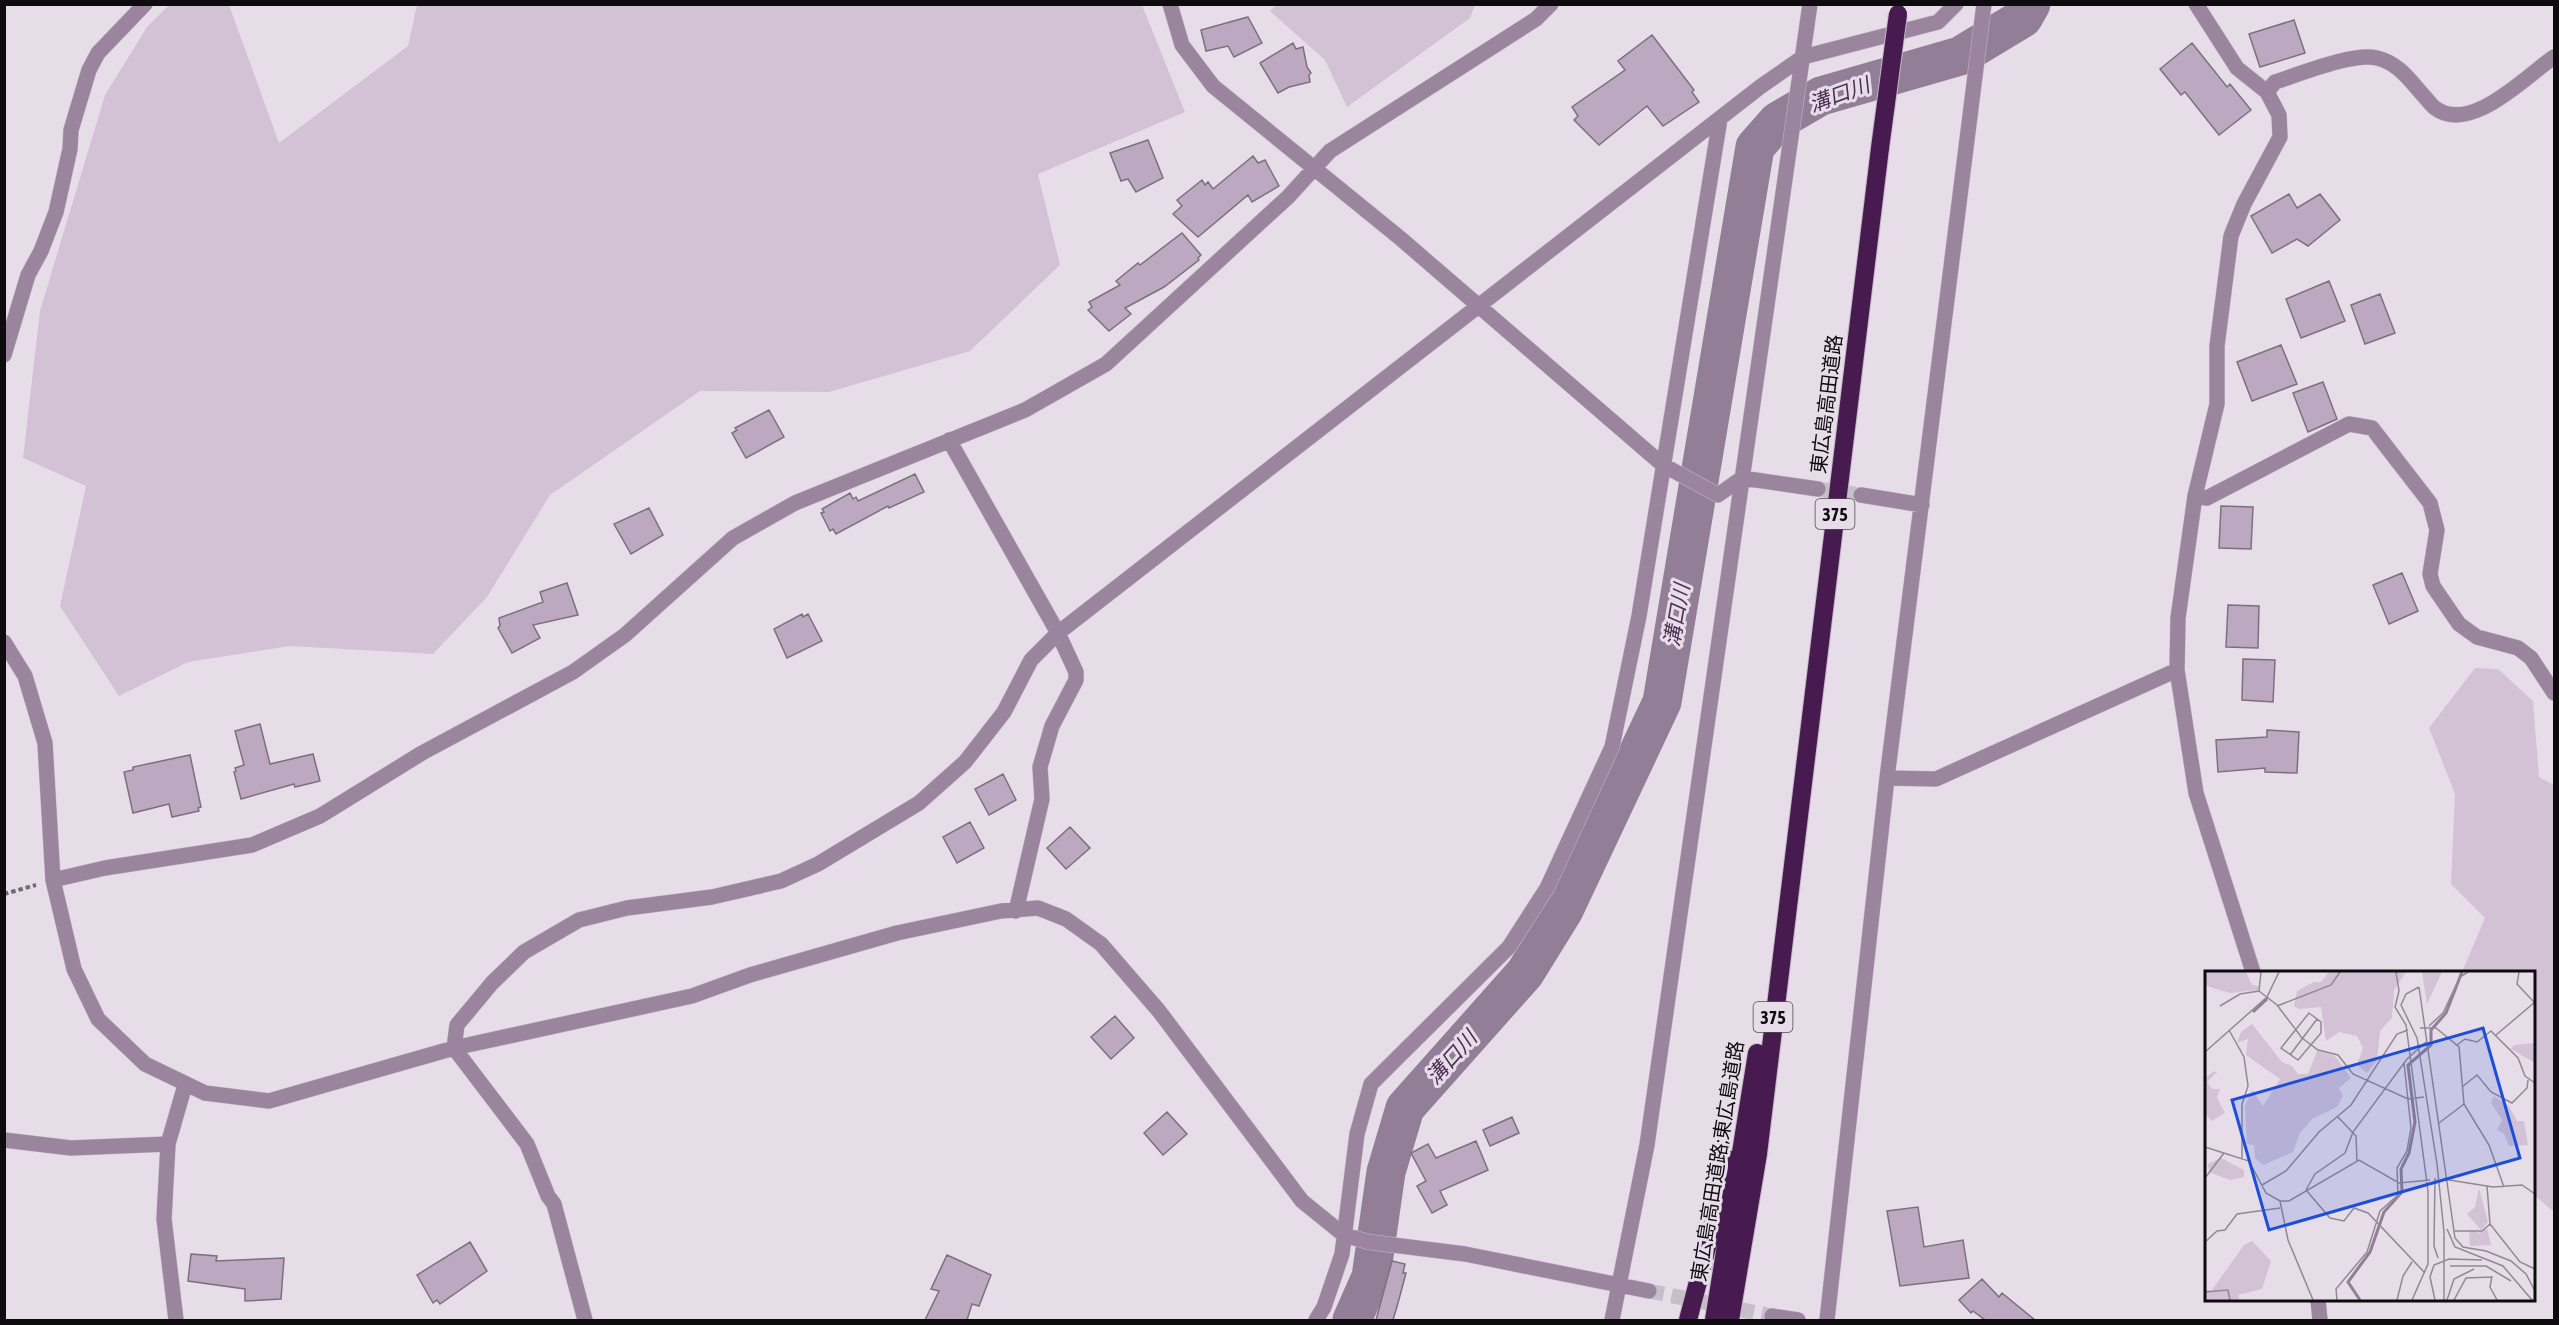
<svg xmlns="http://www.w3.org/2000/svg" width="2559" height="1325" font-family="'Asap Condensed','Noto Sans JP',sans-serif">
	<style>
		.green { fill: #d3c1d6 }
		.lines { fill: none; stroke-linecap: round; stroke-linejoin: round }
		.river { stroke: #937e97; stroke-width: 39 }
		.building { fill: #bda8c1; stroke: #7b717c; stroke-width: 1.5 }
		.minor-tunnel { stroke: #c6bec8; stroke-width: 15; stroke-dasharray: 15 8; stroke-linecap: butt }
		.minor-casing { stroke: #c4bbc6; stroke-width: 16 }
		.highway-casing { stroke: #c4bbc6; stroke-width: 20 }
		.path { stroke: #706a71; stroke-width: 4; stroke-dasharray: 4.5 3; stroke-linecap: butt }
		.minor { stroke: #9a849e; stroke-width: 15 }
		.highway { stroke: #481b50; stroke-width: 18 }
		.highway-bridge-casing { stroke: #c4bbc6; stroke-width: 20; stroke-linecap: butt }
		.highway-bridge { stroke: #481b50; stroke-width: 18 }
		.labels { text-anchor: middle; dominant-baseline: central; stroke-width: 6; stroke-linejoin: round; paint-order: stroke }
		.shield { fill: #e7dde9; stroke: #4f4a50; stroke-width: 1.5 }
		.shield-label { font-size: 18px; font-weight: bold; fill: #0e0b0f }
		.street-label { font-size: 20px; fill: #0e0b0f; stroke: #e7dde9 }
		.water-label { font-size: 21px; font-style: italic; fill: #4d2e53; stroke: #e7dde9 }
		.inset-river { fill: none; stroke: #937e97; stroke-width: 3 }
		.inset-road { fill: none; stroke: #908992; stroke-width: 1.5 }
		.view { fill: #1d4ed8; fill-opacity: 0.15; stroke: #1d4ed8; stroke-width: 3 }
		.inset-edge { fill: none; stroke: #0e0b0f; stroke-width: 3 }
	</style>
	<rect width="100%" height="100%" fill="#e7dde9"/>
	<path class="green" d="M417,5h725l43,107 -147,62 22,91 -90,86 -141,41 -129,-1 -150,104 -63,102 -54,57 -143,-8 -102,16 -69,34 -59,-90 26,-120 -63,-28 17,-147 65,-216 42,-68 22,-22h60l50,138 129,-97z
		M1276,5v-1l199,1 -5,13 -123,89 -22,-47 -55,-49z
		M2475,668l23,1 35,32 6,76 15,8v427l-20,-17v-223h-72l23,-54 -34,-34 4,-90 -26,-66z"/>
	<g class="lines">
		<path class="river" d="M1352,1320l19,-43 15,-105 19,-64 120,-135 39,-63 98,-208 93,-555 23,-26 43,-25 139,-40 63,-38 8,-14"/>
	</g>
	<path class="building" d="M1248,17l14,26 -28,14 -6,-11 -22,5 -5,-21z
		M2294,20l11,33 -45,14 -11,-33z
		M1652,35l42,55 -2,2 7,10 -36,24 -16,-20 -48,39 -25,-25 4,-4 -6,-9 53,-37 -7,-9z
		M1293,43l3,6 7,-2 4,20 4,6 -2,2 1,7 -21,5 -11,6 -18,-30z
		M2192,43l35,44 3,-3 21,26 -32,25 -34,-43 -4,3 -21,-26z
		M1148,140l15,38 -27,14 -8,-13 -7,2 -11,-28z
		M1253,156l5,7 7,-3 14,26 -27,16 -4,-7 -50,42 -25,-23 9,-8 -5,-6 25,-20 3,5 3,-3 5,7z
		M2289,194l8,14 23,-14 20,26 -32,26 -11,-7 -25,14 -21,-37z
		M1182,233l19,22 -3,3 1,2 -35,27 -39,21 6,6 -22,17 -21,-21 4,-3 -3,-5 31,-17 -4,-4 22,-18 2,2z
		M2329,281l16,40 -44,17 -15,-39z
		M2380,294l15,39 -30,11 -14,-39z
		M2281,345l16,39 -45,17 -15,-39z
		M2323,382l14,37 -29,13 -15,-39z
		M769,410l15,27 -38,21 -14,-25 5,-3 -2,-2z
		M915,474l9,18 -35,16 -1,-2 -52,28 -3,-5 -3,2 -9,-18 3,-1 -2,-3 28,-16 3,6 3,-2 2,4z
		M2221,506l32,1 -2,42 -32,-1z
		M649,508l14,27 -32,19 -17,-30z
		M2402,573l16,38 -29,13 -16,-39z
		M567,583l11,32 -45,10 7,13 -28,15 -14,-25 2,-2 -1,-8 44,-16 -3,-10z
		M2228,605l31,1 -1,42 -32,-1z
		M802,614l1,3 5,-3 14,27 -35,17 -13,-29z
		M2243,659l32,1 -2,42 -31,-2z
		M260,724l10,40 43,-10 7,27 -25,6 -1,-3 -53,15 -7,-27 2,-1 -1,-3 9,-3 -9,-34z
		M2267,730l32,2 -2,41 -32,-1v-4l-47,4 -2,-32 51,-3z
		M190,755l11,52 -3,1 1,3 -27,6 -3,-13 -36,9 -9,-41 9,-2v-3z
		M1003,774l13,26 -27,15 -14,-26z
		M970,822l14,26 -27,15 -14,-26z
		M1070,827l20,21 -24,21 -19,-21z
		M1115,1016l19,22 -23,21 -20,-22z
		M1167,1112l20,22 -24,21 -19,-22z
		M1512,1117l7,16 -29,13 -7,-16z
		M1476,1141l12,29 -48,21 7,14 -15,8 -15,-27 9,-5 -15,-28 17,-9 8,14z
		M1918,1207l6,40 39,-7 6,38 -69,8 -13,-75z
		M470,1242l17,29 -47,33 -3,-4 -4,3 -16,-28z
		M191,1254l26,2 -1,5 68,-3 -3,41 -36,2v-12l-57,-8z
		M947,1255l44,20 -12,31 -7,-2 -5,16h-42l14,-29 -8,-2z
		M1392,1261l13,3 -2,9h3l-8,30 -5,17h-17z
		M1982,1279l17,18 3,-4 33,27h-50l-12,-9 -2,2 -12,-13z"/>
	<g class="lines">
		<path class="minor-tunnel" d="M1818,489l43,6
			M1649,1291l123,25"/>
		<g class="minor-casing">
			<path id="minor" d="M1170,4l12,41 31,41 187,152 263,227 55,30 24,-17 76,11
				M2196,4l41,64 30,24 12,23 1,22 -36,67 -13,32 -14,110v58l-22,92 -17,122 -1,52 19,123 57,179
				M2267,92l8,-10c25,-8 79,-30 102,-24 21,5 32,21 46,37 4,4 8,10 12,13 36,27 92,-33 119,-51
				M4,355l24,-80 13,-24 15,-39 14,-63 1,-19 18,-60 9,-17 47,-49
				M949,440l109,193 18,39v8l-24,46 -12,41 2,32 -26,112
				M1861,495l61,10
				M2195,496l12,2 142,-74 23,4 58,75 7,27 -7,44 3,12 26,38 18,13 41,11 13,10 23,35
				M4,642l21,34 20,67 8,137 21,89 24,50 47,45 60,29 64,8 185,-53 238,-52 58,-21 147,-42 104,-22 37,-3 28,11 35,25 58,67 143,190 42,34 25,7 96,12 184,37
				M1887,778l49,1 241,-109
				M53,880l52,-12 147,-23 68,-29 102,-63 151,-81 52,-37 108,-97 62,-35 230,-93 81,-46 182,-167 42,-46 206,-132 15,-15
				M4,1140l67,8 97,-4
				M2318,1300l2,20
				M1772,1316l26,4
				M176,1320l-12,-101 4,-75 17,-59
				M585,1320l-31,-116 -6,-8 -21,-52 -73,-96 3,-23 35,-42 32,-31 55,-32 48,-12 85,-11 69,-16 37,-17 101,-61 46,-41 39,-50 27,-52 27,-27 702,-546 43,-30 135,-35 18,-18
				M1316,1320l8,-13 18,-53 15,-120 14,-50 138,-137 38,-59 65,-141 27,-131 81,-497
				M1612,1320l35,-175 163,-1141
				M1827,1320l60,-542 97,-774"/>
		</g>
		<g class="highway-casing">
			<path id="highway" d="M1688,1320l42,-160
				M1714,1320l43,-267
				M1730,1320l28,-166 122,-1006"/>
		</g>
		<path class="path" d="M4,894l32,-9"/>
		<use href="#minor" class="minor"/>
		<use href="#highway" class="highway"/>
		<g class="highway-bridge-casing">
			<path id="highway-bridge" d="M1880,148l18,-134"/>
		</g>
		<use href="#highway-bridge" class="highway-bridge"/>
	</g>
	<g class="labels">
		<g class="shield">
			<rect x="1815.5" y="499" width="39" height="30" rx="4.5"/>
			<rect x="1753.5" y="1002" width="39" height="30" rx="4.5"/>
		</g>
		<g class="shield-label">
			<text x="1835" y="514">375</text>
			<text x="1773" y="1017">375</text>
		</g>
		<g class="street-label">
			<text transform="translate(1826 404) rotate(-83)">東広島高田道路</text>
			<text transform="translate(1717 1161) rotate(-81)">東広島高田道路;東広島道路</text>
		</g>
		<g class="water-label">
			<text transform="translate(1839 94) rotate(-20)">溝口川</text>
			<text transform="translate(1676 615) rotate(-80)">溝口川</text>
			<text transform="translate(1451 1057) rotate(-48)">溝口川</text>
		</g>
	</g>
	<g transform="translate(2205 971)">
		<rect width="330" height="330" fill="#e7dde9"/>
		<path d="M0,1h41l6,13 7,1 -1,4 -27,3 -15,-4 -11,-4zM124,1h77l-12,18 -2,28 -12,13 -3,29 -10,13 -10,-8 6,-17 -6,-12 -18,-4 -13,9 -5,-34 -22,2 -5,-3 3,-15 17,-9h7zM217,1h20l-15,32zM47,53l30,38 10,4 6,8h10l9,-23 18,5 16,22 -12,10 4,8 -6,11 -25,12 -12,14 -7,19 -30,13 -8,-7 -1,-13 -7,-1 -2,-38 7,-16 11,16 17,-27 -34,-24 2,-16 -11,4 4,-11zM330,72v20l-24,-14 3,-4zM9,100l6,4 -4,-2 -9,9 5,7h8l-3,9 8,15 -13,8 -7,-7v-36zM289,125l15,10 8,15h7l4,24 -19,1 -5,-12 -7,-4 5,-10 -11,-17zM16,187l23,12v7l-14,3 -21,-8 -1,-8zM274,217l9,34 -7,8 -14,-16 8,-7zM282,257l4,17 -21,1 -1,-16 11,3zM47,270l19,20 -9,28 -24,6 2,5h-35v-10h7l32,-45z" fill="#d3c1d6"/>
		<path class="inset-river" d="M48,41l14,-13M155,329l-12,-18 22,-30 14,-40 18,-20 -1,-23 8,-16 6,-31 -7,-57 23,-20v-15l15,-17 16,-41"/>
		<path class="inset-road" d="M191,1l3,19 -4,16 11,18 22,166v73l-16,36M314,1l-2,12 17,18M214,16l36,251 8,9 23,4 25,10 15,13 9,17M214,16l-13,7 -5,11 16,33 20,126 7,68v68M54,20l18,14 25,33 16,12 20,5 15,19 55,25 16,-2M54,20l2,-19M15,35l20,-12 19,-3M72,35l54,-21 9,-13M104,42l12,9v11l-23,27 -17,-12zM224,55l14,-13 17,-36 8,-5M215,57h16l23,19 5,57 25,41 15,42M24,59l15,27 4,29 -6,18v55M291,64l39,-33M252,74l8,-6 12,3 14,-11 27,27 7,18 10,7M0,81l62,-55 12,-25M85,84l27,-36M257,116l15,-12 14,17 21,11 15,-15 1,-8M132,145l19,20 1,25M234,152l25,-19M0,176l44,14 17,32 14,8h9l70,-41 40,23 31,-3M0,207l19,-25M230,207l-1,68 4,12M238,208l50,8 29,-2 13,9M57,214l24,-14 33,-39 32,-27 46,-71 11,-4M282,215l3,38 30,38 15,7M101,219l9,-16 30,-21 8,-21 54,-73 19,-17M101,219l24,28 14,3 10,-13 14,5 57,60M75,230l8,39 25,60M242,258l8,18 48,19 29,34M249,260h28l8,-7M0,271l12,-11 8,-1 12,-16 43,-6M245,295h36l25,15M287,305l-2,11 7,13M0,321l23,-2 2,10M132,329l-1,-11 31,-37 13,-41 18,-16 -1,-27 10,-17 4,-23 -7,-65M192,329l6,-24 9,-14M230,329l-5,-23 4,-12 15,-6 33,1M242,329l7,-21 20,-10M249,329l12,-22 26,-1"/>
		<path class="view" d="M278,57l37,130 -251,72 -37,-130z"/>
		<rect width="330" height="330" class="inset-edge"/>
	</g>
	<rect width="2559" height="1325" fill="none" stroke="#0e0b0f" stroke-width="12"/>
</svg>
